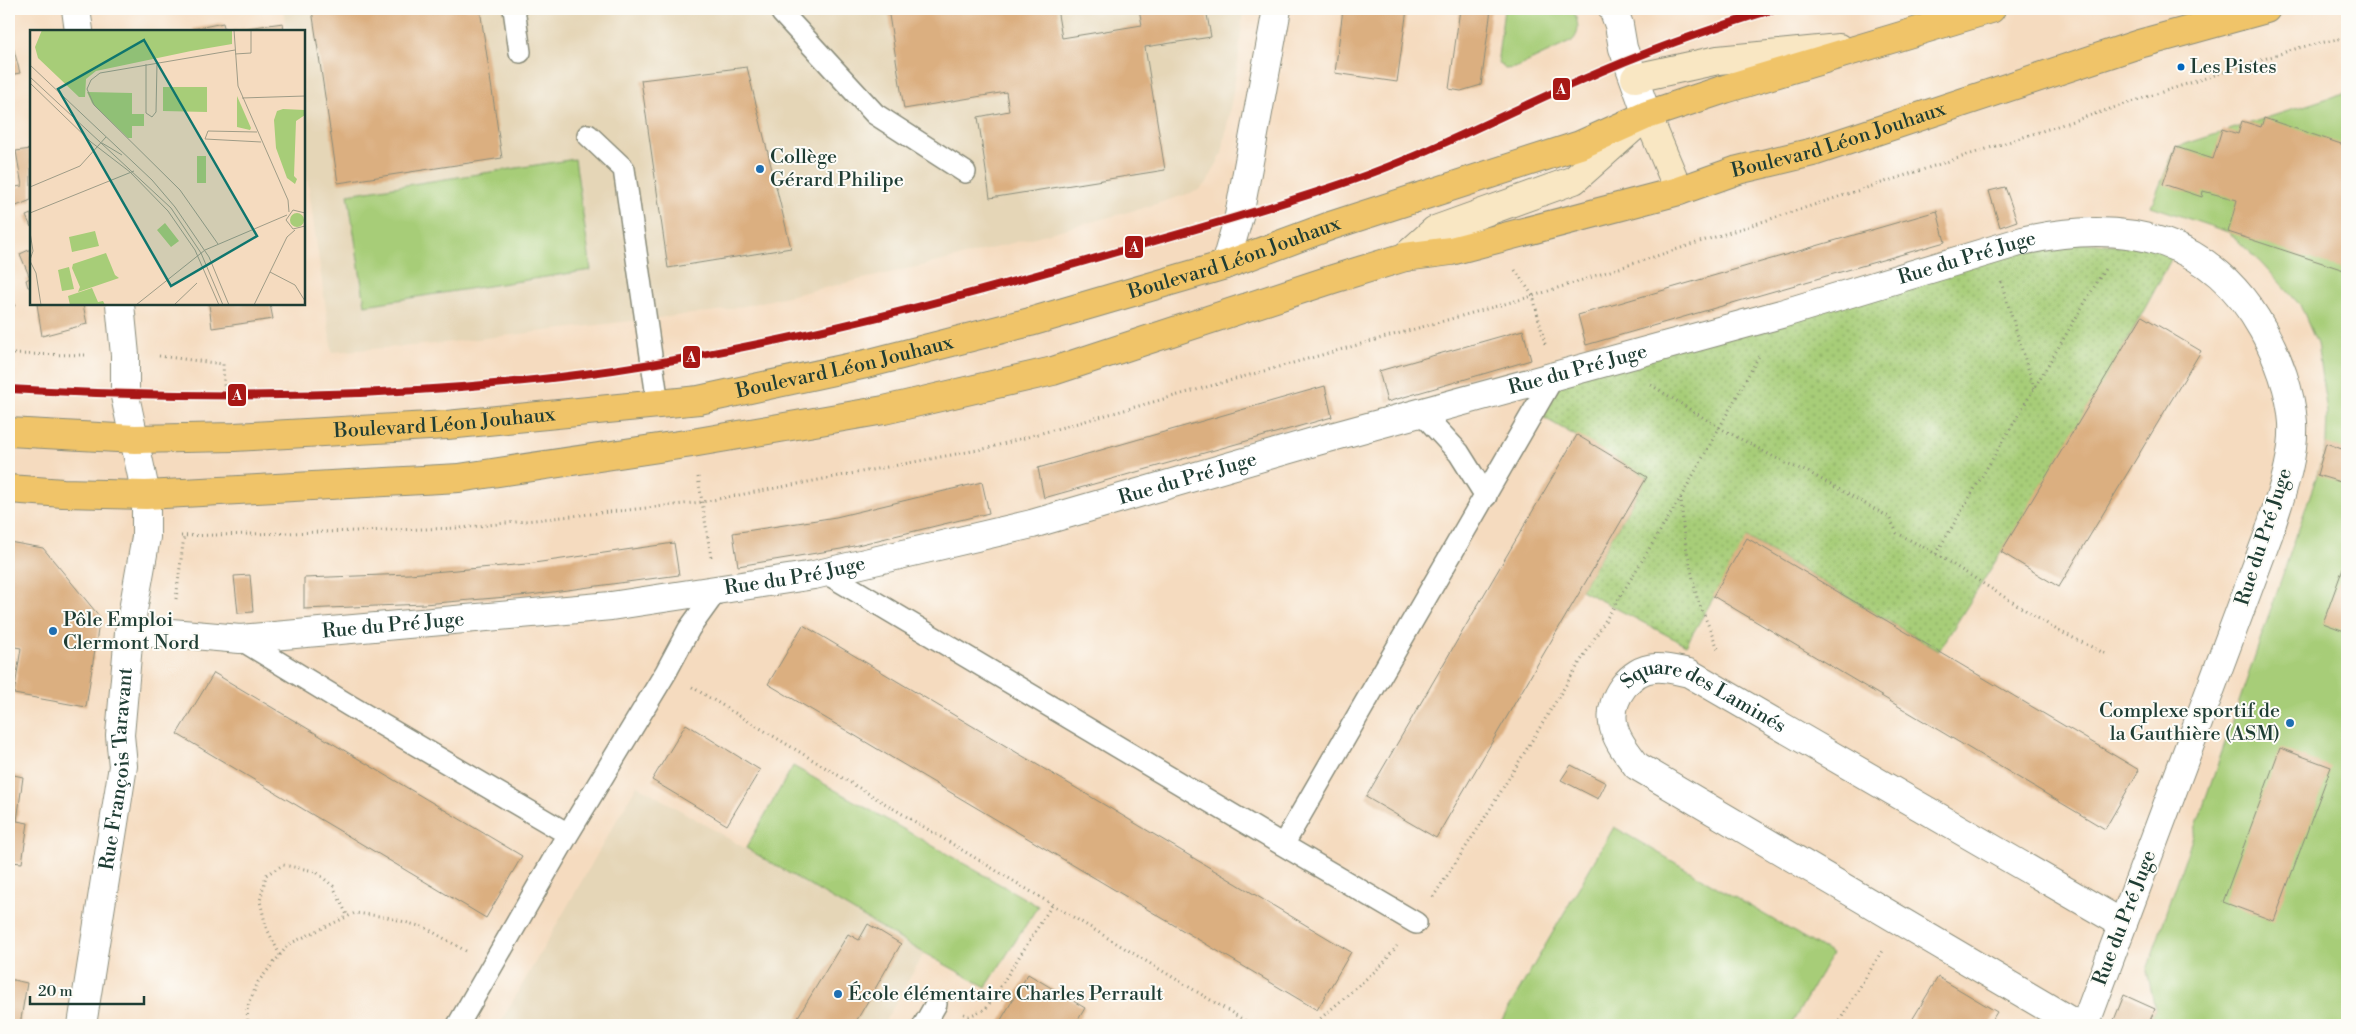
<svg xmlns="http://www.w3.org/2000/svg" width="2356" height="1034" font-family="'Libre Bodoni',serif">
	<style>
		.built { fill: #e5d6b7 }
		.grass { fill: #a7cd78; stroke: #638556 }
		.garden { fill: url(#garden-dots); stroke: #638556 }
		.building { fill: #dbaf80 }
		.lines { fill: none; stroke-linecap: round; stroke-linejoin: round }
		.lane-casing { stroke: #8a8c7a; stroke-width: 24 }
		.street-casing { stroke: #8a8c7a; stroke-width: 30 }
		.secondary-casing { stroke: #8a8c7a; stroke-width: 30 }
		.primary-casing { stroke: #8a8c7a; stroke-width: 30 }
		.path { stroke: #8a8c7a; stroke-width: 3; stroke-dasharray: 1 4; stroke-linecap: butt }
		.lane { stroke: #fff; stroke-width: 21 }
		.street { stroke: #fff; stroke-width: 28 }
		.secondary { stroke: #f9e7c3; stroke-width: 28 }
		.primary { stroke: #f0c469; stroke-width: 28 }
		.tram-1-casing { stroke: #fdfcf7; stroke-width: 11 }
		.tram-1 { stroke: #a81815; stroke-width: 8 }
		.bus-dot { fill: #0065bd; stroke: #fdfcf7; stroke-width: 2 }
		.poi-dot { fill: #1f6fb2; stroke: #fdfcf7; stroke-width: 2 }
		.labels { text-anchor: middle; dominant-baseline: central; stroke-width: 4; stroke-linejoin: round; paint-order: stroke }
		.bus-label { font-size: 19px; fill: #1f3d34; stroke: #fdfcf7; text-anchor: start }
		.street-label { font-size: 20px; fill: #1f3d34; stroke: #fdfcf7 }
		.poi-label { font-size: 20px; fill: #1f3d34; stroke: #fdfcf7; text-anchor: start }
		.inset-road { fill: none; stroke: #9f9c87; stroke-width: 1 }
		.view { fill: #0f766e; fill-opacity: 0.15; stroke: #0f766e; stroke-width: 2.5 }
		.inset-edge { fill: none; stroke: #1f3d34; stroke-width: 2.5 }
		.line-badge { stroke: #fdfcf7; stroke-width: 2 }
		.badge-label { font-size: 14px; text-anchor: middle; font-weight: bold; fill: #fff }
	</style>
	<defs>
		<pattern id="garden-dots" width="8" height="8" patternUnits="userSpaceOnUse" patternTransform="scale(1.25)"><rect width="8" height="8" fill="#a7cd78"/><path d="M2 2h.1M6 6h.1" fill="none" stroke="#87a863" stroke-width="1.8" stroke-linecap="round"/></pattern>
	</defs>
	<rect width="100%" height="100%" fill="#fdfcf7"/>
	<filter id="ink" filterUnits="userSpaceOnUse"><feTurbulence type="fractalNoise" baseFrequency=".02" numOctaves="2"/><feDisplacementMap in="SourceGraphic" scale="10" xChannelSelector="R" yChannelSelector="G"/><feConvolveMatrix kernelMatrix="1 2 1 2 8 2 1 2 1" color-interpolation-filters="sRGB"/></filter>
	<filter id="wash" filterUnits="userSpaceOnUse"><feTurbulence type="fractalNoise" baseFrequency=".0096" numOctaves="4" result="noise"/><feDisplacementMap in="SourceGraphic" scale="20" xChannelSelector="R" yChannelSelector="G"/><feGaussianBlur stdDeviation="1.12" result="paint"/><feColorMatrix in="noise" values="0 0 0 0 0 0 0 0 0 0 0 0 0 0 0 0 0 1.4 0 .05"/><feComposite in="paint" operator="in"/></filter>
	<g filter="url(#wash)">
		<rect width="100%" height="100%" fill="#f5dbbf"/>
		<path class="built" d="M283,9h960l-5,54 -16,91 -16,30 -9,7 -54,17 -183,49 -234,53 -291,34 -103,8 -28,-197v-124h-18z
			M637,785l287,168 -41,72h-384z"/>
		<path class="grass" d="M1504,9h69c4,12 9,22 -1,32l-57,27 -10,1 -6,-6 -1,-6z
			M2347,92v933h-199l7,-16 -8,-39 170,-495 9,-32 1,-30 -10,-69 -17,-39 -39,-43 -33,-30 -77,-26 25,-59z
			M575,159l16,111 -226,35 -17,-111z
			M793,766l245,140 -52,81 -62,-34 -178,-105z
			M1614,827l218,127 -41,71h-292z"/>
		<path class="garden" d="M2026,240l151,8c-72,139 -155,272 -238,403l-191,-113 -62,107 -105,-55 66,-113 -113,-65 20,-36z"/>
		<g id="blocks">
			<path class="building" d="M319,9h161l22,149 -164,25 -26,-173z
				M888,9h169l5,29 80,-13 -3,-16h67l5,28 -66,10 20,123 -175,28 -12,-81 31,-6 -3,-19 -102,17z
				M1343,9h64l-10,73 -62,-9z
				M1460,9h31l-10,76 -20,6 -12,-2z
				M223,23l2,8h-32v-2z
				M283,23l1,8h-51v-1z
				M9,31l11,42 -11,2z
				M747,67l44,181 -123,20 -27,-188z
				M2264,118l83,28v125l-119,-39 9,-32 -34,-9 -1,6 -39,-13 13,-37 37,12 9,-30 16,5 4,-13 19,6z
				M31,149v51l-22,9v-21l13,-2 -6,-35z
				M2005,187l12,34 -17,6 -11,-36z
				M1937,211l8,31 -359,103 -8,-30z
				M31,214v13l-5,-11z
				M31,249v38h-3l-2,-7 4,-2 -10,-24z
				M9,294l6,12 -6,3z
				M37,304h46l4,20 -45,12z
				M209,304h61l3,15 -61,9z
				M2142,316l59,35 -142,236 -58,-35z
				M1523,330l8,30 -144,42 -8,-31z
				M1325,386l7,31 -288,81 -6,-30z
				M1577,435l70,42 -211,361 -70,-41z
				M2326,443l21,8v33l-30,-9z
				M982,482l7,31 -148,36 -103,17 -5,-33 103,-16z
				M1747,538l392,232 -34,59 -392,-233z
				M9,542l34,6 57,69 -14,90 -72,-13 7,-46 -12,-2z
				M674,543l5,32 -149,20 -106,9 -120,5v-31l105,-4 118,-10z
				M2347,557v75l-24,-9z
				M250,575l3,37 -15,1 -4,-37z
				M803,625l548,327 -34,58 -549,-326z
				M214,673l308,183 -36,62 -309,-184z
				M686,724l74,46 -33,55 -75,-45z
				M2280,748l51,19 -57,154 -51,-19z
				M1571,765l35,18 -8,16 -37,-19z
				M9,774l14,3 -6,44 11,2 -6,40 -11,-1 -2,5z
				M868,924l33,20 -47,81h-61l55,-91 11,6z
				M1028,974l57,34 -10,17h-77z
				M1938,977l59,35 -8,13h-80z
				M9,979l18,4 -7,42h-11z
				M2124,995l31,14 -7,16h-36z"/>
		</g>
	</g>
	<g filter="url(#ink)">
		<use href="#blocks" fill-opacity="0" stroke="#8a8c7a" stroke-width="1"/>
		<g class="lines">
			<g class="lane-casing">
				<path id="lane" d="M514,9l6,43
					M782,9v4l93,101 90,58
					M588,135l36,34 34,235
					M1421,412l38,41 27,43
					M826,573l457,272 271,-469
					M240,639l110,67 218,128 98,-162 23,-43 28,-39
					M1283,845l133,78
					M458,1025l110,-191
					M924,1025l12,-21"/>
			</g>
			<g class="street-casing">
				<g id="street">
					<path d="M76,9l3,22"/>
					<path d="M1613,9l6,16 4,23 24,67"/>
					<path d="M1225,265l14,-49 38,-207"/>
					<path id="s1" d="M129,633h42l69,6 371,-33 203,-31 218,-51 285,-83 464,-127 245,-74c99,-21 185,-4 237,90 15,27 28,62 30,93 2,37 -14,76 -24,110l-184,492"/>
					<path id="s2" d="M82,1025l41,-259 -3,-31 9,-102 17,-96v-42l-21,-99v-41l-5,-51"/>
					<path id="s3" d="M2077,1025l-440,-259c-9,-12 -22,-27 -24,-43 -4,-24 17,-54 42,-55 11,-1 24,3 34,5l434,251"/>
				</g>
			</g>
			<g class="secondary-casing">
				<path id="secondary" d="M1635,78l83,-18 121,-12
					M1405,257l30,-27 139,-50 73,-65 32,76"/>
			</g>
			<g class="primary-casing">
				<g id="primary">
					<path id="s4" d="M9,432l126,7 99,-2 213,-12 252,-25 167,-36 164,-42 195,-57 105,-39 250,-81 67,-30 78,-26 266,-80"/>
					<path id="s5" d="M9,489l54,4 83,2 313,-17 233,-35 192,-33 169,-39 280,-92 72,-22 46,-6 228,-60 59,-21 75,-18 326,-108 127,-35"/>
				</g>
			</g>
			<path class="path" d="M1515,270l18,26 12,48
				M2001,282l33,106
				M9,354l78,1
				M159,356l64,8 2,39
				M1651,385l69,43 69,37 19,7 81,45 8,16 39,21 121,76 49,24
				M698,477l13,80
				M1681,498l3,38 13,62 22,53
				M181,536l279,-8 242,-26 286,-54 545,-152 765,-248 49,-11
				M1936,554l170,-287
				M176,599l8,-63
				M692,687l560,338
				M1433,897l46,-70 202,-330 78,-141
				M280,955l-14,-28 -6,-26 6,-26 17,-10 32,6 18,15 15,31
				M964,1014l5,2 17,-7 66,-104
				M248,1025l-1,-17 11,-26 31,-38 66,-31 32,4 39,11 40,23
				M1313,1025l69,-60 15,-19
				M1837,1025l46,-76"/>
			<use href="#lane" class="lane"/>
			<use href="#street" class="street"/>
			<use href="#secondary" class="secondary"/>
			<use href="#primary" class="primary"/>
			<g class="tram-1-casing">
				<path id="tram-1" d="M9,389c202,11 404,10 604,-19 170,-25 336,-69 500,-117 79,-23 159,-45 237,-72 78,-27 152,-66 227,-99 65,-29 131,-53 198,-73"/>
			</g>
			<use href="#tram-1" class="tram-1"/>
		</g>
	</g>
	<circle class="bus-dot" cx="2181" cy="67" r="4.5"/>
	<g class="poi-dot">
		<circle cx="760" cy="169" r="5"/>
		<circle cx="53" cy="631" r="5"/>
		<circle cx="2290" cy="723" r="5"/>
		<circle cx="838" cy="994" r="5"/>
	</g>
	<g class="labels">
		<g class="bus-label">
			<text x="2190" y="67">Les Pistes</text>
		</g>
		<g class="street-label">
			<text stroke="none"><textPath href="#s5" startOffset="1874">Boulevard Léon Jouhaux</textPath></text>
			<text stroke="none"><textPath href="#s4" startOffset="1246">Boulevard Léon Jouhaux</textPath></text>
			<text stroke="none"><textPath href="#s1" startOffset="1885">Rue du Pré Juge</textPath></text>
			<text stroke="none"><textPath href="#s4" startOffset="841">Boulevard Léon Jouhaux</textPath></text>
			<text stroke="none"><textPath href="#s1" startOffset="1480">Rue du Pré Juge</textPath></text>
			<text stroke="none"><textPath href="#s4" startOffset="436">Boulevard Léon Jouhaux</textPath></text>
			<text stroke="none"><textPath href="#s1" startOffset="1075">Rue du Pré Juge</textPath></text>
			<text transform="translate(2264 537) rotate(-72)">Rue du Pré Juge</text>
			<text stroke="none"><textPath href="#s1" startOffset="670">Rue du Pré Juge</textPath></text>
			<text stroke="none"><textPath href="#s1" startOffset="265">Rue du Pré Juge</textPath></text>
			<text stroke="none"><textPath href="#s3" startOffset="691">Square des Laminés</textPath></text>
			<text stroke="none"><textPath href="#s2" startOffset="259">Rue François Taravant</textPath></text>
			<text transform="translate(2125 918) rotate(-69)">Rue du Pré Juge</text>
		</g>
		<g class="poi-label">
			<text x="770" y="157">Collège<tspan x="770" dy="23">Gérard Philipe</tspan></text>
			<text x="63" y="620">Pôle Emploi<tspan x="63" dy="23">Clermont Nord</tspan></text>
			<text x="2280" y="711" text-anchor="end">Complexe sportif de<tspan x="2280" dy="23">la Gauthière (ASM)</tspan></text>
			<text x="848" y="994">École élémentaire Charles Perrault</text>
		</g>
	</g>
	<g transform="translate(30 30)">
		<rect width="275" height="275" fill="#f5dbbf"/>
		<path d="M12,0h149v21l-95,20 -10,8 -1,18h-6l-41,-39 -3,-11zM133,57h44v25l-44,-1zM167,126h9v27h-9zM260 190a7 7 0 1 1 14 0a7 7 0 1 1-14 0ZM135,193l14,18 -8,6 -14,-17zM65,201l4,15 -27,6 -3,-15zM76,223l9,22 4,3 -41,14 2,-5 -8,-19 1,-4zM39,237l5,22 -12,2 -4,-21z" fill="#a7cd78"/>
		<path d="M161,0h41v14l-41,7zM62,258l6,14 5,-1 2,4h-35l-2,-9z" fill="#a7cd78"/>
		<path d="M57,62l45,1v21h12v12h-12v12h-4l-36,-35zM207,66l14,32 -1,2 -13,-3zM253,79l22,1v5l-9,6 -2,55 3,3 -2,5 -8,-6 -11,-30 -2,-28 3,-9z" fill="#a7cd78"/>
		<path class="inset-road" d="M204,0l4,56 50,114 1,12M205,24l16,-1v-23M116,34v49l6,4 4,-5 1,-49M0,35l122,115 23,27 34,50 20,48M0,47l141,131 30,45 22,52M0,53l61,59 39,30 38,39 27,39 24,55M212,68l63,-2M227,102l-49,-1 -3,8 56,3M72,113l20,12M0,157l50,-21 26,-29M0,183l104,-42M275,183l-12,-3 -7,10 7,9 12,-3M0,202l3,19 -3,9M188,214l-38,-54 -86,-85 -7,-16 4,-9 9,-7 135,-23M0,231l6,12 5,32M240,242l25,13 10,16M106,275l69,-55 82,-35M144,275l23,-22M224,275l33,-68 8,-7"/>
		<path class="view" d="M114,10l113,196 -86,50 -113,-197z"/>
		<rect width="275" height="275" class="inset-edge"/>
	</g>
	<g class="line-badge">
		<rect x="1552" y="77" width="19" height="24" rx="5" fill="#a81815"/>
		<rect x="1124" y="235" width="20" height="24" rx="5" fill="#a81815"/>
		<rect x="682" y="345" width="19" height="24" rx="5" fill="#a81815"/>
		<rect x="227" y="383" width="20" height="24" rx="5" fill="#a81815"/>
	</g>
	<g class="badge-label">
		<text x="1561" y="94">A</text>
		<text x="1134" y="252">A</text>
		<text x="691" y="362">A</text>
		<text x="237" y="400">A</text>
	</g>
	<rect width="2356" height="1034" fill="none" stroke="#fdfcf7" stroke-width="30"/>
	<path d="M30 996v8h114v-8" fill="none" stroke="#1f3d34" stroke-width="2.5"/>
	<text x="38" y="996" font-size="15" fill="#1f3d34" stroke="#fdfcf7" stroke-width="4" paint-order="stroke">20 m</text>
</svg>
